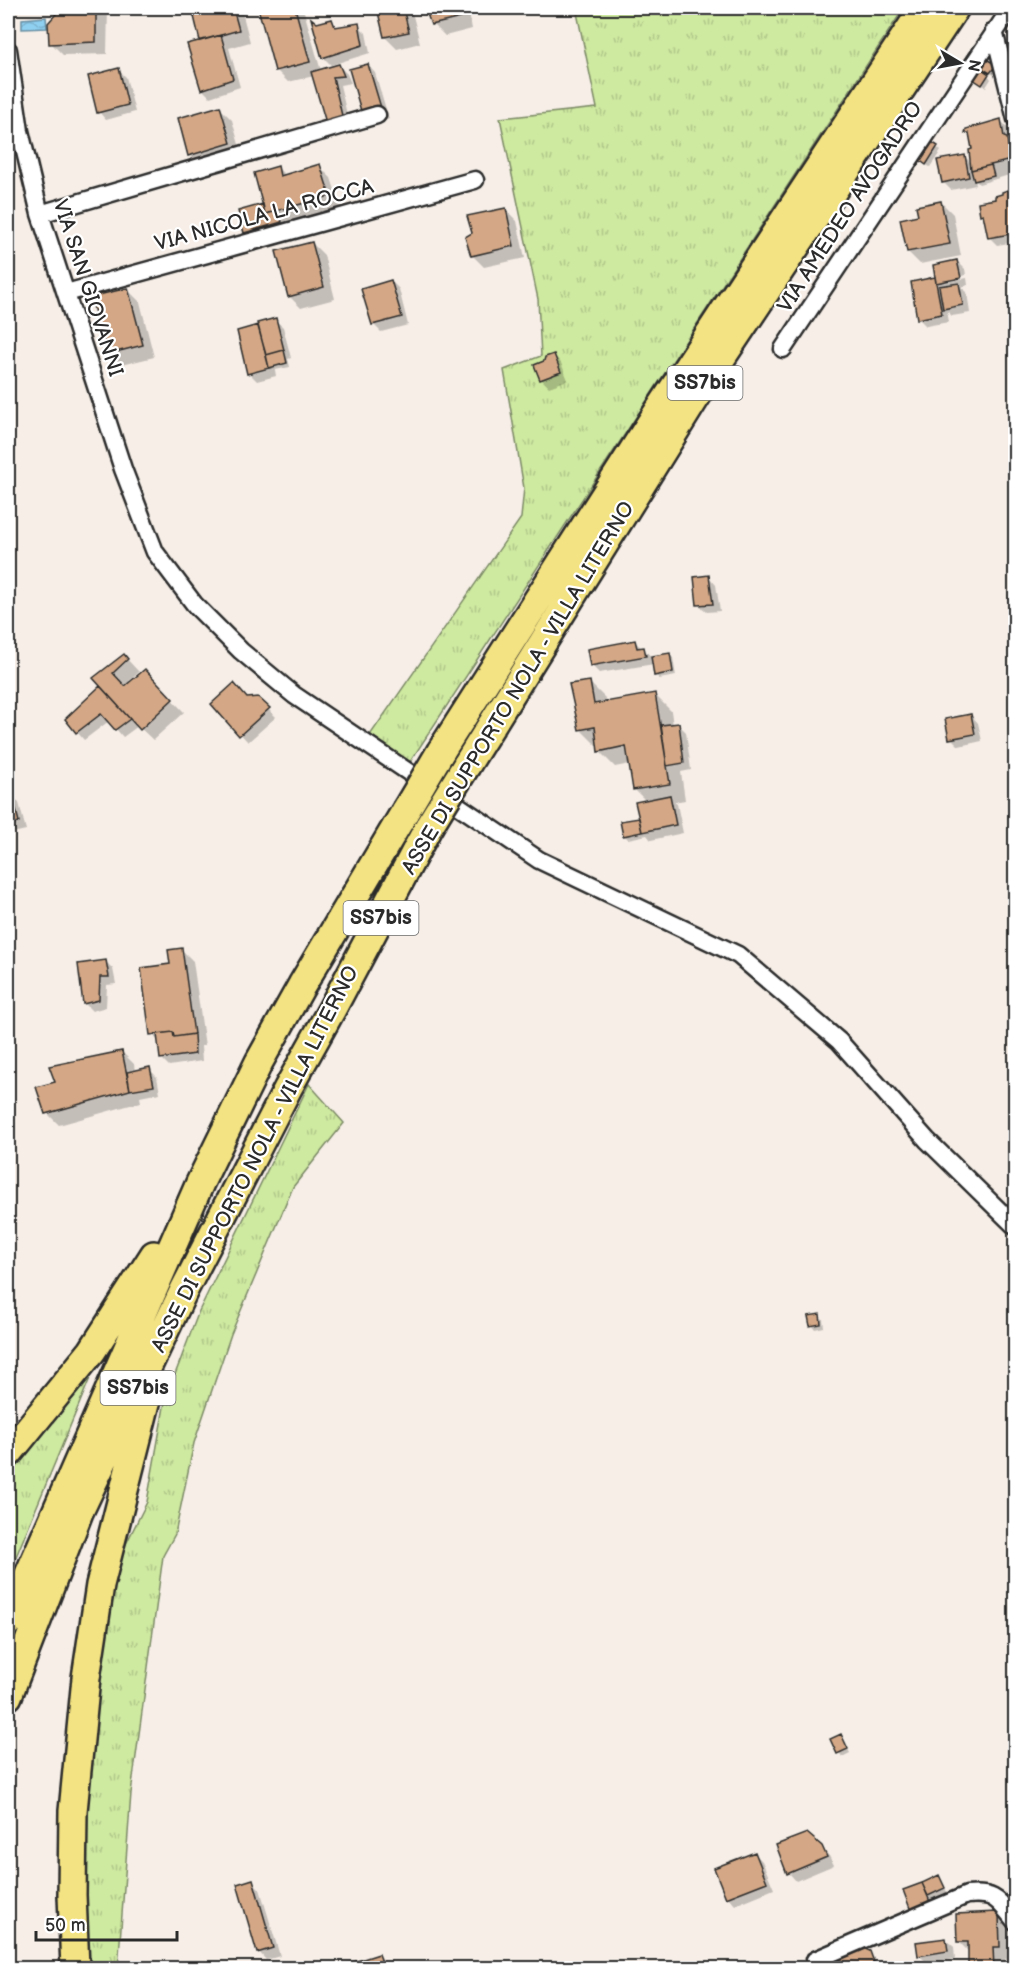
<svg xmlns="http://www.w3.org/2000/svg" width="1023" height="1976" font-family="'Balsamiq Sans',sans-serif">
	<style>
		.grass { fill: url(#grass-tufts); stroke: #7c8a66; stroke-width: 1.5 }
		.water { fill: url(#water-waves); stroke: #678ea2; stroke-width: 1.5 }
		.shadow { fill: #0003 }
		.building { fill: #d4a886; stroke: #2b2b2b; stroke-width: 1.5 }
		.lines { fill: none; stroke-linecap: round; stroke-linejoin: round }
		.minor-casing { stroke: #2b2b2b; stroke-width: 21 }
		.trunk-casing { stroke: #2b2b2b; stroke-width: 32 }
		.minor { stroke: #fff; stroke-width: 16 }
		.trunk { stroke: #f4e382; stroke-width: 27 }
		.trunk-bridge-casing { stroke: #2b2b2b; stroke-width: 32; stroke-linecap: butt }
		.trunk-bridge { stroke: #f4e382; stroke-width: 27 }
		.labels { text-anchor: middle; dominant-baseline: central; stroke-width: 4.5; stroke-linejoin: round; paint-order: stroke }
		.shield { fill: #fff; stroke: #6b6b6b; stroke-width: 1.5 }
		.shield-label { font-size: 20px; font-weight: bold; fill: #2b2b2b }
		.street-label { font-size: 21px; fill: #2b2b2b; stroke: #fff }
	</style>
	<defs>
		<pattern id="grass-tufts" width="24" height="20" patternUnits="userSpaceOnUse" patternTransform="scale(1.5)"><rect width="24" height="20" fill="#cee9a0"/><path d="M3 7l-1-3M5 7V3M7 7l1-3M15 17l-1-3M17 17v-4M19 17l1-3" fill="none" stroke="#b1c88a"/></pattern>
		<pattern id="water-waves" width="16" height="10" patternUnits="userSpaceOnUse" patternTransform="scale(1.5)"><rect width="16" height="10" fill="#8fd0f1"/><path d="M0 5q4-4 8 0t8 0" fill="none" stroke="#7cb3cf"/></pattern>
	</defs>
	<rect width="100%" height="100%" fill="#f6eee7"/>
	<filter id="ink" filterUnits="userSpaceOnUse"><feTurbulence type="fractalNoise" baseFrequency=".0167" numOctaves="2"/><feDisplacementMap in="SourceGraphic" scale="12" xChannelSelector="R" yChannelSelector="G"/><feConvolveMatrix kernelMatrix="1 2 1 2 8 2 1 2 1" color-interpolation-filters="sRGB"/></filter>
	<g filter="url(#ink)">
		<path class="grass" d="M576,8h328l-496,757 -40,-27 153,-220 3,-30 -20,-118 37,-14 -3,-57 -38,-181 97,-10z
			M309,1084l35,39 -51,64 -62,147 -37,109 -19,91 -12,22 -32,237 -13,175h-30l-3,-41 2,-151 15,-127 21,-99 24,-48 18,-101 34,-90z
			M95,1366l-87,210v-105z"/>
		<path class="water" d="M46,17l1,11 -25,1v-10z"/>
		<path class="shadow" d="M53,8h55l-1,46 -44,1 -12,-12 7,-28z
			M194,8h47l9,34 -21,6 11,39 -30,10 -8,-8v-47z
			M260,8h43l18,63 18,-5 8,8 4,9 -11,2 10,42 -15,3 -21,-54 -26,6 -12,-12z
			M378,8h33l9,35 -23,6 -12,-12z
			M427,8h41l4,21 -27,7 -12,-12z
			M332,21l6,7 20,-3 8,8 4,20 -39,12 -8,-8 -6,-33z
			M986,60l12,10 -4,5 -8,-5z
			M368,65l7,8 14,46 -17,6z
			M118,70l8,7 9,35 -29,8 -7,-8z
			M988,75l3,4 -5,8 -8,-5z
			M220,108l12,12 10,35 -40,12 -12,-12z
			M1000,120l12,12 4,16v25l-37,11 -4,-4 1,5 -25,5 -8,-8 21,-26 8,8 2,-15 -3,-13 -4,-4z
			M931,143l10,8 -11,16 -7,-4z
			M319,166l12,12 10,30 -55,15 3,7 -36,10 -8,-8 19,-26 13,-39 9,9z
			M1016,190v52l-19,3 -8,-8 -3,-19 -5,-4 15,-14z
			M941,202l12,12 8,42 -41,8 -12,-12 12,-35z
			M505,209l12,12 8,37 -41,9 -12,-12z
			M312,243l12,12 11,44 -34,9 -12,-12z
			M957,261l8,8 1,6 -24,5v3l25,-5 1,7 -7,2 6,5 3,21 -18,3 -5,-5 2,11 -23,4 -8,-8 19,-40z
			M391,281l8,8 9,36 -27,7 -8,-8z
			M128,290l12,12 14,55 -33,8 -12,-12z
			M275,320l8,7 8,31 -3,1 2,8 -15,3 1,6 -19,5 -8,-8 -11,-41z
			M554,355l7,8 7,17 -19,7 -8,-8z
			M709,577l7,8 4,26 -13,1 -8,-7z
			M635,642l16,14 18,-2 4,4 3,18 -17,3 -3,-4 -2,-11 -55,9 -7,-7z
			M124,656l15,16 -10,9 2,2h25l28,29 -31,28 -15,-14 -15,11 -14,-16 -25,19 -7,-8 32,-39 -14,-15z
			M589,682l16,16 1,5 49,-8 16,16 2,14 5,-1 8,8 5,38 -10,2 4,28 -11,2 3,2 6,29 -32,7 -4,-5 -19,4 -4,-4 17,-16 5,-18 -11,-11 -5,-26 -15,3 -16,-16 -1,-7 -2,1 -16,-16z
			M258,699l18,18 -28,25 -35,-38z
			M971,715l7,8 4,18 -23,5 -8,-8z
			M11,795l8,8 7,27 -18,4v-38z
			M181,949l12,12 12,85h-4l1,15 -33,5 -8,-8 -2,-16 -7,-8 20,-68z
			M105,961l8,8 3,15 -9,1 -1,22 -14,4 -8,-8z
			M122,1052l12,12 1,8 14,-3 8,8 3,16 -20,4 1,5 -82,23 -12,-12 10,-30z
			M819,1316l4,3 1,8 -9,2 -3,-4z
			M841,1736l9,17 -8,4 -10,-17z
			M807,1834l22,22 5,9 -38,16 -7,-8 -11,-27z
			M754,1853l8,8 12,28 -39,16 -7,-8 -12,-28z
			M939,1876l8,16 -10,5 4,7 -5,2 -9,-9 -5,-13z
			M252,1881l8,8 20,67 -14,4 -7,-8z
			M996,1913l15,16v29l-6,1v9h-50h15v-15l-12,-12z
			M946,1940l8,7 1,12 -28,4 -8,-8z
			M869,1953l14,15h-59l-1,-2z
			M379,1955l7,8 2,5h-51z"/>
		<path class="building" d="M51,8h45v34l-47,2 -1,-21 8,-9z
			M192,8h41l6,22 -39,11z
			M258,8h37l15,54 -35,9z
			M377,8h26l6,24 -25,5z
			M425,8h34l2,10 -30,7z
			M311,18l6,5 15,-4 3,8 24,-4 4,22 -41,13z
			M221,35l12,44 -32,11 -14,-46z
			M985,58l11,7 -6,8 -10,-6z
			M339,64l5,12 -11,1 10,43 -17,3 -15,-51z
			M368,64l14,47 -19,7 -14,-49z
			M119,68l9,37 -31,8 -9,-37z
			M980,68l9,6 -7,11 -9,-6z
			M220,106l11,37 -43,13 -10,-38z
			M1001,119l3,18 3,1 4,22 -40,10 -2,-20 3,-1 -3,-16h-4l1,-4z
			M930,141l8,5 -12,19 -8,-6z
			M965,155l4,22 -27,6 -5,-23z
			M320,164l10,32 -65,18 -11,-41 24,-7 2,10z
			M991,165l3,11 -20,5 -3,-11z
			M1013,188l3,1v44l-28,5 -5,-24 -3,1 -2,-13 17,-3v-3l7,-2v-2z
			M941,201l9,43 -43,8 -7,-33 18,-4 -2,-9z
			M263,204l2,10 13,-3 4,11 -38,11 -6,-22z
			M506,208l8,38 -43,10 -6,-19 7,-4 -5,-17z
			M312,242l12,45 -36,10 -12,-46z
			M957,260l4,18 -25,5 -3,-18z
			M935,277l7,37 -25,5 -6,-37z
			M391,280l11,37 -30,8 -11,-36z
			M959,283l4,22 -20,4 -4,-23z
			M128,288l15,57 -35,9 -18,-57z
			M276,318l8,32 -18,5 -9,-32z
			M258,325l11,43 -22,6 -10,-43z
			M284,350l3,13 -18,5 -3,-13z
			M554,354l7,18 -21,8 -6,-15 10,-4 1,-4z
			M709,575l4,29 -16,1 -3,-28z
			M635,640l2,8 7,-1 2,9 -56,10 -3,-17z
			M670,653l3,19 -19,4 -3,-20z
			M124,654l4,5 -15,14 12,13 20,-17 28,30 -33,31 -47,-52z
			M590,681l4,23 61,-11 15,91 -37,6 -7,-44 -28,6 -3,-25 -16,3 -10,-46z
			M234,683l13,15 11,-1 12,11 -31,28 -28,-32z
			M100,686l30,33 -15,11 -14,-16 -25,19 -11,-14z
			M971,714l4,20 -26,5 -4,-20z
			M679,723l5,40 -17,3 -6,-41z
			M12,794l7,28 -11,3v-30z
			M670,795l6,30 -34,7 -7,-30z
			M639,818l3,14 -19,4 -3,-15z
			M182,948l12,86 -20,3 -1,-5 -23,3 -9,-67 29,-4 -2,-14z
			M106,960l3,17h-9l-1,23 -16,4 -5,-40z
			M173,1032l1,5 20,-3 1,20 -35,5 -3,-25z
			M122,1051l8,39 -85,24 -9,-27 19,-5 -6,-16z
			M150,1067l4,19 -24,4 -3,-18z
			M820,1314l1,10 -11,2 -2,-10z
			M841,1734l7,15 -11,5 -7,-15z
			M807,1833l15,13 5,11 -40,17 -11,-29z
			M755,1852l12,30 -41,16 -12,-30z
			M939,1875l6,13 -17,8 -6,-13z
			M253,1879l20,69 -16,5 -20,-69z
			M922,1883l9,21 -20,7 -8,-21z
			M997,1912l2,3 1,32h-7l1,21h-41v-1l15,-1v-24h-11l-1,-28z
			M946,1938l2,13 -30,5 -2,-14z
			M863,1948l7,3 6,17h-54l-1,-3z
			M379,1954l5,14h-24l-3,-7z
			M357,1961l3,7h-28z
			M291,1962l2,6h-16l-1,-2z"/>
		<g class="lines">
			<g class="minor-casing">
				<path id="minor" d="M994,31l22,88
					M8,50l12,81 20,83 83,255 32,83 40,53 46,46 53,44 245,165 199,95 101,86 88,99 89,87
					M40,214l337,-99
					M66,293l409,-113
					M783,349l228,-341
					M815,1960l152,-65c30,-3 31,6 49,27"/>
			</g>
			<g class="trunk-casing">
				<path id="trunk" d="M441,751l211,-330 272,-413
					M466,766l238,-382 251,-376
					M8,1454l84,-103 62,-96
					M8,1622l192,-439 59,-121 43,-77 104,-175
					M8,1696l71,-184 105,-222 104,-202 44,-79 97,-183
					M75,1968l-3,-73 1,-84 13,-133 14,-93 48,-190"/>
			</g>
			<use href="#minor" class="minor"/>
			<use href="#trunk" class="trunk"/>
			<g class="trunk-bridge-casing">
				<path id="trunk-bridge" d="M406,810l35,-59
					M429,826l37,-60"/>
			</g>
			<use href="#trunk-bridge" class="trunk-bridge"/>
		</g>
	</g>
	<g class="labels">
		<g class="shield">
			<rect x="667.5" y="366" width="75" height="34" rx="4.5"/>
			<rect x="343.5" y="901" width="75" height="34" rx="4.5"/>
			<rect x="100.5" y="1371" width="75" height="34" rx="4.5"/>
		</g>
		<g class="shield-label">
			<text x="705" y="383">SS7bis</text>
			<text x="381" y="918">SS7bis</text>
			<text x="138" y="1388">SS7bis</text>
		</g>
		<g class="street-label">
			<text transform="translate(850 207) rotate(-57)">VIA AMEDEO AVOGADRO</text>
			<text transform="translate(264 215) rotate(-15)">VIA NICOLA LA ROCCA</text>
			<text transform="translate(88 288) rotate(72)">VIA SAN GIOVANNI</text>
			<text transform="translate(518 688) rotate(-59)">ASSE DI SUPPORTO NOLA - VILLA LITERNO</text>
			<text transform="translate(255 1159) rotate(-63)">ASSE DI SUPPORTO NOLA - VILLA LITERNO</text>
		</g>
	</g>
	<rect width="1023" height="1976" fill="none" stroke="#fff" stroke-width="30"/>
	<rect x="15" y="15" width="993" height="1946" fill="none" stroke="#2b2b2b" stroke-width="2" filter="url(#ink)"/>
	<g transform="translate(960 63) rotate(100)" stroke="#ffffff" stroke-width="4.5" paint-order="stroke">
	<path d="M0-4.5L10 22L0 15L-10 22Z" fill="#2b2b2b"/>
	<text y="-9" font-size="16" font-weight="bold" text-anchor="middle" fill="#2b2b2b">N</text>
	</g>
	<path d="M36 1931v9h141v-9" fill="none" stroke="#2b2b2b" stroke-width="3"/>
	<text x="45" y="1931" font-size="18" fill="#2b2b2b" stroke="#ffffff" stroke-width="4.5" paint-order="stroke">50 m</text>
</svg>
